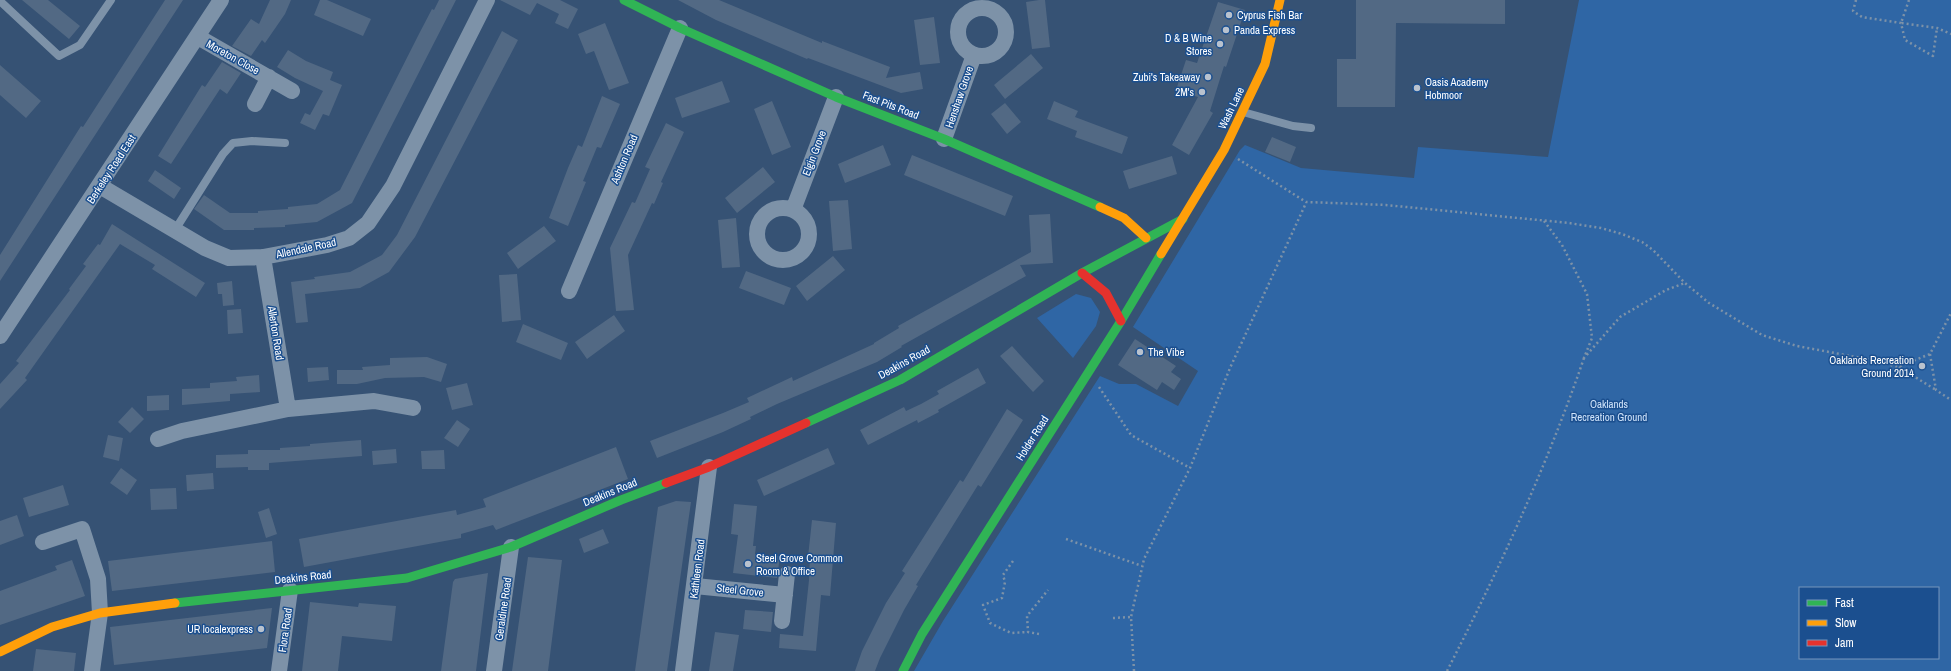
<svg xmlns="http://www.w3.org/2000/svg" width="1951" height="671" font-family="'Archivo Narrow',sans-serif">
	<style>
		.green { fill: #2f66a5; fill-rule: evenodd }
		.building { fill: #526984 }
		.lines { fill: none; stroke-linecap: round; stroke-linejoin: round }
		.path { stroke: #7d92a8; stroke-width: 2.5; stroke-dasharray: 2 3; stroke-linecap: butt }
		.lane { stroke: #7d92a8; stroke-width: 8 }
		.street { stroke: #7d92a8; stroke-width: 16 }
		.fast { stroke: #30b455; stroke-width: 9 }
		.slow { stroke: #ff9f0a; stroke-width: 9 }
		.jam { stroke: #e5322d; stroke-width: 9 }
		.poi-dot { fill: #b9c2ce; stroke: #1b4f8f; stroke-width: 1.5 }
		.labels { text-anchor: middle; dominant-baseline: central; stroke-width: 3; stroke-linejoin: round; paint-order: stroke }
		.poi-label { font-size: 11px; fill: #fff; stroke: #1b4f8f; text-anchor: start }
		.street-label { font-size: 11px; fill: #fff; stroke: #1b4f8f }
		.park-label { font-size: 11px; fill: #cfe3fa; stroke: #1b4f8f }
	</style>
	<rect width="100%" height="100%" fill="#365274"/>
	<path class="green" d="M1579,0h372v671h-1037l29,-50 157,-245 19,8h17l42,22 20,-35 -65,-44 107,-177 5,-5 56,23 113,10 4,-31 130,10zM1800,588h138v70h-138z
		M1076,294l15,4 9,14 -4,14 -23,32 -36,-40z"/>
	<path class="building" d="M22,0h26l32,26 -11,13z
		M165,0h18l-183,281v-26l81,-129 2,1z
		M270,0h21l-6,14 -20,29 -3,-3 -11,16 -19,-10 19,-27 8,5z
		M320,0h7l44,19 -8,17 -49,-21z
		M439,0h17l-104,203 -35,19 -32,3v2l-31,1v2h-30l-30,-21 10,-14 26,18h28v-2l30,-2v-2l29,-3 23,-14 80,-158 12,-23 2,1z
		M500,0h60l18,9 -10,20 -13,-6 4,-9 -22,-11 -7,12z
		M678,0h41l103,43v-2l68,26 -4,11 34,-6 3,17 -22,4 -93,-35 -1,1 -91,-39z
		M1039,0h6l5,47 -18,2 -6,-47z
		M1356,0h149v24l-109,-1 -1,84h-58v-48h19z
		M1218,2l27,8 -19,57 -2,-1 -14,45 3,2 -24,42 -17,-10 26,-48 -22,-7 10,-30 11,3z
		M934,17l6,46 -20,2 -6,-45z
		M605,23l24,60 -20,7 -15,-39 -8,3 -8,-20z
		M502,31l16,9 -103,197 -26,35 -29,16 -55,6 3,28 -12,1 -5,-41 24,-3 -1,-2 36,-5 32,-17 15,-20z
		M288,50l18,11 27,11 -3,8 12,5 -13,31 -6,-2 -8,16 -15,-7 5,-10 5,2 13,-24 -28,-13 -18,-11z
		M1031,54l12,14 -38,31 -11,-14z
		M222,62l19,11 -14,21 -7,-5 -49,75 -13,-8 44,-71 3,2z
		M0,65l41,36 -15,17 -26,-23z
		M722,81l8,21 -48,16 -7,-20z
		M602,96l18,8 -19,44 -4,-1 -14,34 3,1 -18,44 -19,-8 19,-50 10,-23 4,2z
		M772,101l19,46 -19,8 -18,-46z
		M1054,101l24,10 -3,6 53,20 -6,17 -47,-17 2,-6 -30,-12z
		M1005,103l16,19 -14,12 -16,-20z
		M666,123l18,9 -23,50 2,1 -9,21 -2,-1 -24,52 6,55 -18,1 -6,-63 22,-46 3,1 15,-34 -5,-2z
		M1272,137l24,10 -6,15 -25,-10z
		M883,145l8,20 -46,18 -7,-19z
		M912,155l101,41 -8,20 -101,-41z
		M1172,156l5,18 -48,15 -6,-18z
		M763,167l12,15 -38,31 -12,-15z
		M155,170l26,18 -7,11 -26,-18z
		M848,200l4,49 -19,2 -4,-50z
		M1050,214l3,49 -33,2 6,11 -125,70 1,1 -25,15 -100,42 -27,13 1,2 -28,13 -66,26 -7,-17 73,-28 26,-11 -2,-4 45,-21 1,4 81,-37v-1l25,-15 -1,-2 133,-74 -2,-37z
		M736,218l4,49 -18,1 -4,-48z
		M112,224l93,59 -9,14 -44,-28 3,-4 -35,-21 -95,134 2,2 -27,29v-25l19,-21 -3,-2 54,-71 -1,-1 17,-23 -3,-2 15,-20 2,1z
		M544,226l12,15 -38,28 -11,-16z
		M833,256l12,14 -38,31 -11,-15z
		M746,271l45,17 -7,17 -45,-17z
		M517,274l4,46 -19,2 -3,-47z
		M232,281l2,24 -11,1 -1,-12h-4l-1,-11z
		M241,309l2,24 -15,1 -1,-24z
		M614,315l11,16 -38,28 -12,-17z
		M523,324l45,19 -7,17 -45,-18z
		M1135,339l41,27 -5,6 10,7 -7,11 -12,-8 -5,8 -39,-25z
		M1012,346l32,35 -11,11 -33,-36z
		M427,357l20,7 -6,18 -17,-5 -39,1 -28,6h-20v-14h26l-1,-3 28,-2v-7z
		M328,367l1,13 -21,2 -1,-14z
		M978,368l8,15 -48,27 1,2 -21,11 -1,-3 -49,25 -8,-15 44,-23 2,4 15,-7 18,-10 -2,-3z
		M259,375l1,17 -30,2v7l-48,4v-16l28,-1v-5l27,-2 -1,-4z
		M467,383l6,22 -21,5 -6,-22z
		M169,395v15l-22,1v-15z
		M132,407l12,12 -14,14 -12,-11z
		M1007,409l16,11 -42,67 -3,-2 -62,100 2,1 -14,24 -24,48 -5,13h-20l7,-20 24,-48 19,-30 -3,-2 58,-91 3,2z
		M457,420l13,9 -12,18 -14,-9z
		M108,435l15,3 -4,23 -16,-4z
		M361,440l1,16 -93,7v7h-21v-3l-32,1v-13l32,-1v-4h32v-2l30,-2v-2z
		M616,447l12,32 -132,51 -3,-5 -32,9v4l-157,29 -5,-28 157,-29 1,5 29,-8 -3,-8z
		M828,448l7,16 -71,32 -7,-16z
		M396,449l1,14 -24,2 -1,-14z
		M444,450l1,19h-23l-1,-18z
		M121,468l16,12 -10,15 -17,-12z
		M213,473l1,16 -27,2 -1,-16z
		M63,485l6,20 -40,12 -6,-19z
		M176,488l1,21 -26,1 -1,-21z
		M676,501l15,1 -24,169h-32l23,-164z
		M734,504l23,2 -4,40h3l-1,8 25,2 -3,22 -44,-5 5,-38 -7,-1z
		M269,508l8,26 -11,4 -8,-26z
		M17,515l7,21 -24,9v-24z
		M812,520l24,3 -6,73 -9,-1 -5,56 -37,-3 1,-14 23,2 6,-56 1,-23h-2z
		M603,529l6,14 -25,10 -5,-14z
		M272,541l3,31 -163,19 -4,-30z
		M528,557l34,3 -14,111h-36z
		M72,560l13,36 -85,29v-34l57,-21 -2,-4z
		M488,573l-12,98h-35l12,-89 2,-3z
		M310,602l48,5 1,-4 37,3 -4,35 -50,-5 -4,35h-36z
		M272,608l-5,40 -153,17 -4,-38z
		M745,610l28,2 -2,20 -28,-3z
		M715,632l24,3 -6,36h-24z
		M36,649l40,4 -2,18h-41z"/>
	<g class="lines">
		<path class="path" d="M1856,0l-3,11 9,6 39,6 4,17 28,16 4,-28
			M1909,0l-8,23 36,5 14,6
			M1238,159l68,43 80,3 183,18 32,5 21,6 20,8 11,8 32,33 24,20 53,32 35,11 70,13 31,8 32,-13 21,-41
			M1544,221l18,24 25,49 5,44 -8,20 36,-41 46,-27 19,-7
			M1930,354l6,36 15,10
			M1899,367l37,23
			M1099,387l32,48 59,33
			M1066,539l76,27
			M1013,561l-10,14 2,7 -3,16 -19,7 7,18 21,10 17,-1
			M1113,618l18,-1
			M1039,634l-11,-2 -1,-16 21,-26
			M1134,671l-3,-54 13,-58 46,-91 40,-100 76,-165
			M1447,671c52,-102 100,-205 137,-313"/>
		<path class="lane" d="M0,1l59,55 21,-11 31,-45
			M1243,112l50,14 18,2
			M175,230l48,-76 10,-11 19,-2 33,2"/>
		<path class="street" d="M958 32a24 24 0 1 1 48 0a24 24 0 1 1-48 0Z
			M198,37l94,54
			M255,104l14,-27
			M944,139l30,-84
			M100,186l105,62 24,10 34,-1 64,-12 22,-7 19,-15 25,-37 94,-186
			M757 234a26 26 0 1 1 52 0a26 26 0 1 1-52 0Z
			M793,210l43,-113
			M569,291l111,-263
			M0,336l221,-336
			M288,409l86,-8 39,7
			M158,439l24,-8 106,-22 -25,-152
			M43,542l39,-13 16,50 2,34 -8,58
			M695,586l90,9
			M782,621l5,-47
			M279,671l11,-81
			M494,671l17,-124
			M683,671l26,-204"/>
		<path class="fast" d="M624,0l56,28 156,69 108,42 156,68
			M806,423l94,-43 182,-107 101,-54
			M175,603l232,-25 104,-31 110,-47 45,-17
			M903,671l19,-37 199,-313 40,-67"/>
		<path class="slow" d="M1100,207l24,11 22,20
			M1161,254l63,-104 41,-86 15,-64
			M0,652l52,-25 48,-14 75,-10"/>
		<path class="jam" d="M1082,273l24,20 15,28
			M666,483l43,-16 97,-44"/>
	</g>
	<g class="poi-dot">
		<circle cx="1229" cy="15" r="4"/>
		<circle cx="1226" cy="30" r="4"/>
		<circle cx="1220" cy="44" r="4"/>
		<circle cx="1208" cy="77" r="4"/>
		<circle cx="1417" cy="88" r="4"/>
		<circle cx="1202" cy="92" r="4"/>
		<circle cx="1140" cy="352" r="4"/>
		<circle cx="1922" cy="366" r="4"/>
		<circle cx="748" cy="564" r="4"/>
		<circle cx="261" cy="629" r="4"/>
	</g>
	<g class="labels">
		<g class="poi-label">
			<text x="1237" y="15">Cyprus Fish Bar</text>
			<text x="1234" y="30">Panda Express</text>
			<text x="1212" y="38" text-anchor="end">D &amp; B Wine<tspan x="1212" dy="13">Stores</tspan></text>
			<text x="1200" y="77" text-anchor="end">Zubi's Takeaway</text>
			<text x="1425" y="82">Oasis Academy<tspan x="1425" dy="13">Hobmoor</tspan></text>
			<text x="1194" y="92" text-anchor="end">2M's</text>
			<text x="1148" y="352">The Vibe</text>
			<text x="1914" y="360" text-anchor="end">Oaklands Recreation<tspan x="1914" dy="13">Ground 2014</tspan></text>
			<text x="756" y="558">Steel Grove Common<tspan x="756" dy="13">Room &amp; Office</tspan></text>
			<text x="253" y="629" text-anchor="end">UR localexpress</text>
		</g>
		<g class="street-label">
			<text transform="translate(233 57) rotate(29)">Moreton Close</text>
			<text transform="translate(959 97) rotate(-71)">Henshaw Grove</text>
			<text transform="translate(891 105) rotate(21)">Fast Pits Road</text>
			<text transform="translate(1231 108) rotate(-64)">Wash Lane</text>
			<text transform="translate(814 153) rotate(-69)">Elgin Grove</text>
			<text transform="translate(624 159) rotate(-67)">Ashton Road</text>
			<text transform="translate(111 169) rotate(-57)">Berkeley Road East</text>
			<text transform="translate(306 248) rotate(-12)">Allendale Road</text>
			<text transform="translate(276 333) rotate(81)">Allerton Road</text>
			<text transform="translate(904 362) rotate(-29)">Deakins Road</text>
			<text transform="translate(1032 438) rotate(-58)">Holder Road</text>
			<text transform="translate(610 492) rotate(-22)">Deakins Road</text>
			<text transform="translate(697 569) rotate(-83)">Kathleen Road</text>
			<text transform="translate(303 577) rotate(-6)">Deakins Road</text>
			<text transform="translate(740 590) rotate(6)">Steel Grove</text>
			<text transform="translate(503 609) rotate(-82)">Geraldine Road</text>
			<text transform="translate(285 630) rotate(-82)">Flora Road</text>
		</g>
		<g class="park-label">
			<text x="1609" y="404">Oaklands<tspan x="1609" dy="13">Recreation Ground</tspan></text>
		</g>
	</g>
	<rect x="1799" y="587" width="140" height="72" fill="#1b4f8f" stroke="#7695bc"/>
	<rect x="1807" y="600" width="20" height="6" fill="#30b455" stroke="#7695bc"/>
	<text x="1835" y="607" font-size="12" fill="#ffffff">Fast</text>
	<rect x="1807" y="620" width="20" height="6" fill="#ff9f0a" stroke="#7695bc"/>
	<text x="1835" y="627" font-size="12" fill="#ffffff">Slow</text>
	<rect x="1807" y="640" width="20" height="6" fill="#e5322d" stroke="#7695bc"/>
	<text x="1835" y="647" font-size="12" fill="#ffffff">Jam</text>
</svg>
